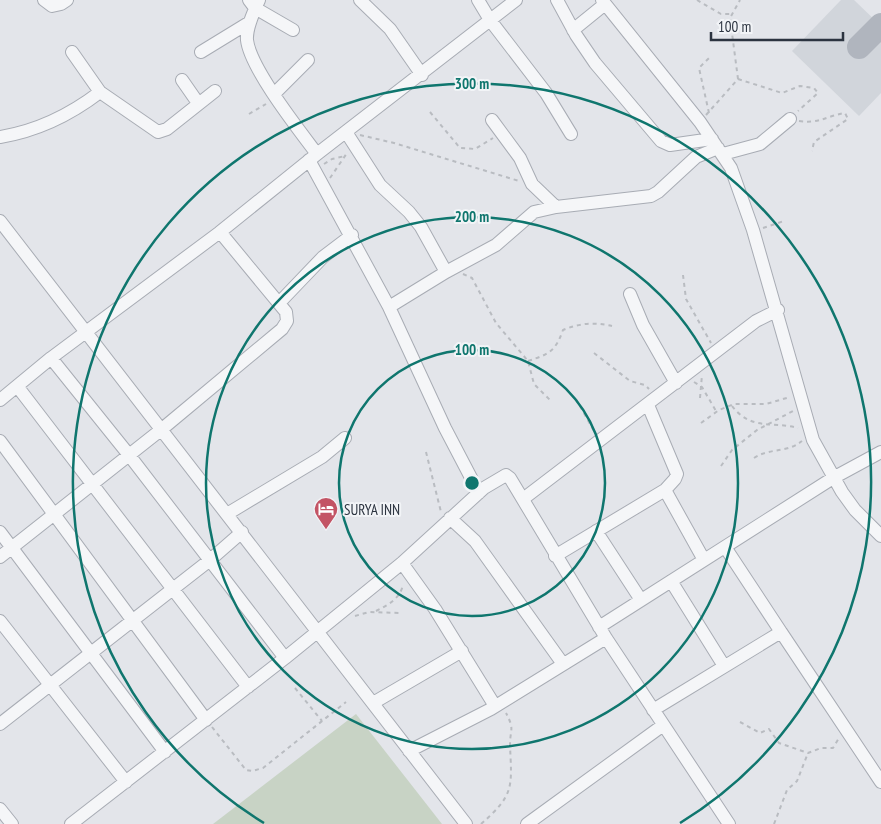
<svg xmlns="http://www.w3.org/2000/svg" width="881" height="824" font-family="'PT Sans Narrow',sans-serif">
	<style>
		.built { fill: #d1d5db }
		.park { fill: #c8d3c5 }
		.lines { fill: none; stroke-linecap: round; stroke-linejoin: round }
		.taxiway { stroke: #b0b5be; stroke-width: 24 }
		.minor-casing { stroke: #a8acb4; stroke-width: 14 }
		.path { stroke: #b9bcc1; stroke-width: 2; stroke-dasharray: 4 4; stroke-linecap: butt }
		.minor { stroke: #f5f6f8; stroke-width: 12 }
		.ring { fill: none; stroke: #0f766e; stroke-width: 2.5 }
		.labels { text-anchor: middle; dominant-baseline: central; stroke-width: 4; stroke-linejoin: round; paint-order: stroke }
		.poi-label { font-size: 15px; fill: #2c3440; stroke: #f2f4f7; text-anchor: start }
		.centre { fill: #0f766e; stroke: #f2f4f7; stroke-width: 2.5 }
		.ring-label { font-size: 15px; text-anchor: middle; font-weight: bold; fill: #0f766e; stroke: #f2f4f7; stroke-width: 4; stroke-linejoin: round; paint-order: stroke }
	</style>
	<rect width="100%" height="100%" fill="#e3e5ea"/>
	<path class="built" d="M841,0h13l27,26v67l-22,23 -67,-65z"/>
	<path class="park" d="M356,714l86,110h-229z"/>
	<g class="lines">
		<path class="taxiway" d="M859,47l22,-22"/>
		<g class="minor-casing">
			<path id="minor" d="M44,0l8,6 9,-2 6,-4
				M249,0l6,8 38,22
				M259,0c-5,11 -13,28 -12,40 3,28 52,90 70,114
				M360,0l30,29 32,46
				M478,0l12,20 56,73 25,41
				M557,0l19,35 19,28 66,78 9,4 42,-6
				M602,0l98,122 31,46 22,62 60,210 29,52 13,18 26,26
				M573,30l32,-26
				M72,52l28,40 58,40 9,-3 48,-38
				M201,52l49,-30
				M182,80l16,23
				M274,94l34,-34
				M492,120l28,38 12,26 24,23
				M346,132l34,53 29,27 12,15 25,45
				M0,137c37,-6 70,-22 100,-45
				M723,154l37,-10 30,-25
				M309,160l80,147 57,-35 50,-27 38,-33 22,-5 95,-11 7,-4 38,-35 22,-9
				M0,221l466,603
				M630,294l13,31 33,58
				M279,303l44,-46 29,-22
				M389,307l56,121 34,65
				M51,358l78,97 156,203
				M17,386l231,301
				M0,400l51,-42 169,-126 97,-78 199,-154
				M648,405l29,69 -2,5 -10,11
				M0,441l206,279
				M523,499l233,-178 22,-11
				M227,514l95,-57 23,-19
				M450,518l25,23 88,123
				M596,531l45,69
				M0,532l165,220
				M725,547l56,85
				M555,556l110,-66 39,70
				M0,557l162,-128 120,-100 5,-8 -1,-9 -66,-80
				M402,563l33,46 60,97
				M671,581l53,85
				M0,621l126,161
				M599,627l234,-149 48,-26
				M373,703l89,-52
				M653,710l128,-78 100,150
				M0,724l210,-164 32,-28
				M409,751l82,-42 115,-71
				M0,809l12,15
				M71,824l214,-166 117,-95 82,-75 22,-13 4,3 96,160 123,186
				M527,824l135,-98"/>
		</g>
		<path class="path" d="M697,0l24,14h11
			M738,79l44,14 18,-7 14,2 4,5 -20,18
			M430,112l30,36 15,1 18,-11
			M709,113l-10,-45 12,-12
			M249,114l17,-10
			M706,115l32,-36 -8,-61 10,-18
			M799,121c21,3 27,-5 46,-8l3,6 -34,23 -2,9
			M360,135l34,8 125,38
			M324,164l8,-5 13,-3
			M330,178l17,-25
			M763,228l21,-7
			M463,274l9,4 24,45 32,38 6,23 16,16
			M683,275l3,24 25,44
			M594,353l36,28 15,4 4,4
			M528,361c21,-7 27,-9 35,-31 17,-7 31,-8 49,-4
			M694,382l8,5 14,24
			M700,398l2,-23
			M576,399l18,32
			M732,406c19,25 41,15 66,22
			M701,423l18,-13 15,-6h32l24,-7
			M426,452l15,60
			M754,458c17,-11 31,-4 48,-17
			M721,466l11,-16 25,-20 36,-19
			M376,611c12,-6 25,-13 27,-27
			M355,616l14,-4 31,1
			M295,688l27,33
			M740,722l20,11 9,-4 10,14 29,10 13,-5h12l6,-10
			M212,727l34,43 6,1 11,-3 83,-66
			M481,824c33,-29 31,-36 29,-78 0,-18 5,-16 -4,-33
			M774,824l13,-34 10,-9 11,-28"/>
		<use href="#minor" class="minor"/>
	</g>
	<g class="ring">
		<circle cx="472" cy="483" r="133"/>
		<circle cx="472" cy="483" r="266"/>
		<path d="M264 823A399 399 0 1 1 680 823"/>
	</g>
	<defs>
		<g id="hotel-pin" transform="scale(1.25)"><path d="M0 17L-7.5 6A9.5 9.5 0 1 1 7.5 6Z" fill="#c35465" stroke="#f2f4f7"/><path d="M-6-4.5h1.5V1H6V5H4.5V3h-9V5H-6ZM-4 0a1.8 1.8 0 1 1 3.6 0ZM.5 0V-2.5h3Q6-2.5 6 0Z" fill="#fff"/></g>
	</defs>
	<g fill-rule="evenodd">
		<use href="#hotel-pin" x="326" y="509"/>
	</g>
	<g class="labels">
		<g class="poi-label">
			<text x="344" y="509">SURYA INN</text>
		</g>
	</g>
	<circle cx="472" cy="483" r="8" class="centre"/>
	<g class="ring-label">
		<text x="472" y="89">300 m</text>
		<text x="472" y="222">200 m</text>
		<text x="472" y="355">100 m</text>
	</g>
	<path d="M711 32v8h132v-8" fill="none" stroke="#2c3440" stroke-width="2.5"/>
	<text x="718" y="32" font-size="15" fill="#2c3440" stroke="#f2f4f7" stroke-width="4" paint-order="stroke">100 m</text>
</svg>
